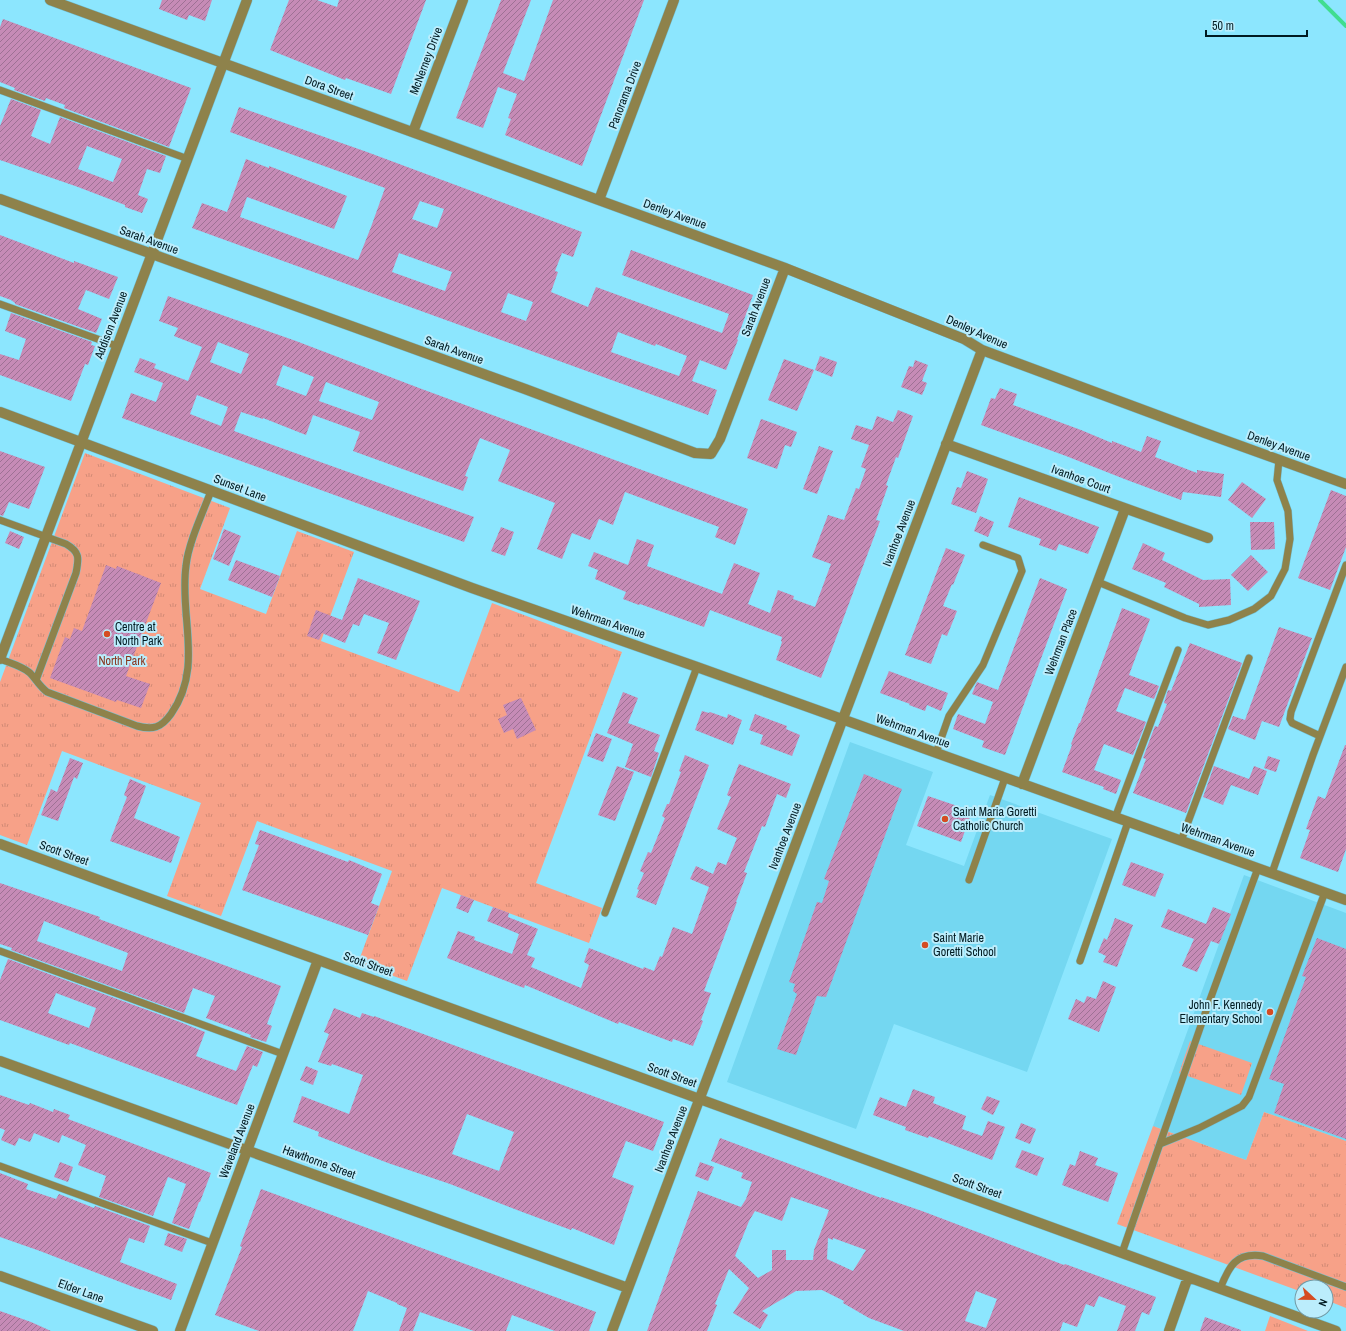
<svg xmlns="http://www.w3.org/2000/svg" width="1346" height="1331" font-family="'Archivo Narrow',sans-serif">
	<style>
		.built { fill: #74d7f1 }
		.park { fill: url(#park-tufts) }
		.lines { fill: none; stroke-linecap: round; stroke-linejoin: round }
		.stream { stroke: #40dd8f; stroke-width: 4 }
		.building { fill: url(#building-hatch); fill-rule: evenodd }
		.lane-casing { stroke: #73c1d6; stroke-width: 8 }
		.street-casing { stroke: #73c1d6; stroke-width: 11 }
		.lane { stroke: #8e824b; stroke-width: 7 }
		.street { stroke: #8e824b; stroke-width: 10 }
		.poi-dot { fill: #d54c22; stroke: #bbedfc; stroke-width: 1.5 }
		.labels { text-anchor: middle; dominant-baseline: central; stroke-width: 4; stroke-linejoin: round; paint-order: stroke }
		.street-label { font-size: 12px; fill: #001a21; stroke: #bbedfc }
		.poi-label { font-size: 12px; fill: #001a21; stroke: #bbedfc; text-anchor: start }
		.park-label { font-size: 12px; fill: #88351c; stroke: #bbedfc }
	</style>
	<defs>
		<pattern id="park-tufts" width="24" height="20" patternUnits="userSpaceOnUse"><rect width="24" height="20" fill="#f7a188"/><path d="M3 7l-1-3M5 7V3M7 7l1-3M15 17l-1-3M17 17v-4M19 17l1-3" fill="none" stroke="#d28a75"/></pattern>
		<pattern id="building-hatch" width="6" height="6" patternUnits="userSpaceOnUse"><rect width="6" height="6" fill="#c68bb6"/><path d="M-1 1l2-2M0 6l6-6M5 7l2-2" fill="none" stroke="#9e7194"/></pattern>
	</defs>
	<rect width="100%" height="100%" fill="#8ce6fe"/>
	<path class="built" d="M850,742l83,30 -27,73 58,21 26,-71 122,44 -85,233 -133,-48 -38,105 -129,-47z
		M1244,875l102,38v228l-82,-29 -18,48 -93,-34z"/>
	<path class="park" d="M85,453l145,55 -30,81 66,25 31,-83 57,21 -33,89 138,51 33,-89 130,49 -86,231 66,25 -13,35 -147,-55 -35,93 -49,-18 34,-92 -135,-50 -36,95 -54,-20 34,-93 -139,-52 -35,94 -27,-10v-153z
		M1190,1041l62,22 -11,32 -62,-22z
		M1264,1112l82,29v167l-20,-8v-13h-24v5l-185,-68 36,-98 93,34z
		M1270,1316l38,15h-43z"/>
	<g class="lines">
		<path class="stream" d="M1320,0l26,26"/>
	</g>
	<path class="building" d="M162,0h50l-7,21 -16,-6 -2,5 -28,-11z
		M289,0h28l20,7 2,-7h87l-35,94 -45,-16 -1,2 -75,-30z
		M501,0h30l-28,73 21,8 29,-81h91l-62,166 -77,-31 6,-16 -3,-1 9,-24 -19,-7 -15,41 -27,-10z
		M3,19l188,69 -22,59 -105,-39 1,-3 -19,-7 -1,3 -31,-11 1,-2 -15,-6v-55z
		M11,99l30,11 -10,26 19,8 10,-27 106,39 -6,17 -13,-4 -9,26 10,4 -6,14 -17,-6v-2l-47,-18 -78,-27v-34zM87,146l35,13 -9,23 -35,-13z
		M239,107l128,45 215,80 -9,25 -11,-4 -7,18 3,1 -7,20 37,15 8,-20 126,46 7,-19 -107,-39 9,-25 122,45 -16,44 1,1 -12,30 -26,-10 -8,21 25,9 -9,25 -516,-187 10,-25 25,9 19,-53 23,9v-2l78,30 -13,33 -87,-32 -7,20 118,43 13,-33 14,-39 -155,-56zM420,201l24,8 -7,19 -25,-9zM399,253l53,19 -7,19 -53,-19zM508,293l25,9 -7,19 -25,-9zM618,332l37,14 1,-2 31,12 -8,20 -68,-24z
		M0,235l74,28v-2l44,16 -9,22 -23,-9 -8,19 24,10 -6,14 -81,-29v-1l-4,-3 -11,-4z
		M168,296l128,45 123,47 329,121 -13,36 -20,-8 4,-10 -94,-35 -12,33 -14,-6 -9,21 -18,-7 -10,26 -25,-10 18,-46 -57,-22 12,-31 -30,-12 -15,38 3,1 -5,14 -110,-40 7,-19 -47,-17 -7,20 -43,-17v1l-22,-7 -7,19 240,86 -10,25 -342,-124 9,-25 25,9 7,-19 -29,-11 6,-14 16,6 -2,4 34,13 14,-34 -28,-11 4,-8 -19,-7zM218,342l31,12 -8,20 -31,-12zM283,365l31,12 -8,19 -30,-11zM326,382l53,20 -7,18 -53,-19zM197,395l31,12 -7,19 -31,-12z
		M11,313l81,29 -1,3 4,1 -7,19 -3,-1 -14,37 -71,-26v-21l19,6 7,-21 -21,-8z
		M820,356l17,6 -5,15 -17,-7z
		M784,359l30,11 -17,41 -29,-11z
		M915,360l13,5 -6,16 5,2 -5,12 -21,-8 8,-21 4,1z
		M1000,388l17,6 -4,11 68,25 31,13v-2l29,11 6,-16 14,5 -6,16 42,16v-3l27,4 -3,23 -38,-5 -2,8 -54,-20 -61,-24 -85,-31 10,-27 4,1z
		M898,410l15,6 -15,42 -2,-1 -10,28 2,1 -12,34 4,1 -59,157 -45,-18 6,-18 -1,-1 1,-4 -72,-27 -6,17 -64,-23 -1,1 -16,-6 3,-7 -31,-13 3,-9 -10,-4 6,-14 34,13 9,-26 17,6 -7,21 75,28 12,-31 26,10 -12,31 22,9 8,-23 16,6 -1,3 22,8 16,-43 -19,-7 16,-42 16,5 12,-32 3,1 7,-20 -5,-2 8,-22 -18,-6 5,-14 16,5 5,-14 16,6z
		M761,419l36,13 -6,15 -6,-2 -8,24 -30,-11z
		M819,446l14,5 -16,43 -14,-5z
		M0,451l45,16 -16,42 -20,-7 -6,14 -3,-1z
		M967,471l21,8 -12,34 -25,-9 6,-17 4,1z
		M1242,482l24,17 -14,19 -24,-18z
		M1331,490l15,6v51l-16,43 -32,-12z
		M1019,497l80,30 -11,27 -29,-10 -3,7 -17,-6 2,-6 -33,-12z
		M980,516l14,6 -6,15 -14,-6z
		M1250,522h24l1,27 -24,1z
		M501,527l13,5 -9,24 -14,-5z
		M224,529l17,7 -12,30 -16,-7z
		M10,531l14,6 -5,12 -14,-6z
		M1143,543l22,10 -3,7 41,20 27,-1 1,26 -32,2v-3l-35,-17 2,-4 -34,-14z
		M946,548l19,7 -12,30 -1,-1 -9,22 14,5 -10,25 -5,-2 -11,30 -26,-9z
		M1251,555l17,17 -20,19 -17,-16z
		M236,560l44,16 -8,21 -44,-17z
		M106,565l10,4 1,-3 44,17 -35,93 24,8 -9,24 -24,-8 -1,2 -66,-24 15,-41 5,2 4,-11 8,3z
		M358,578l62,23 -24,59 -19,-7 12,-30 -25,-9 -5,12 -6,-2 -8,19 -23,-10 -3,7 -12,-4 9,-26 26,10z
		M1040,578l27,11 -62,166 -23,-8 2,-6 -31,-12 5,-15 27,10 8,-22 -21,-8 5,-12 21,8z
		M1122,608l28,11 -21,56 30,11 -5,13 -29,-11 -9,23 30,11 -13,33 -29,-11 -10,26 27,10 -5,14 -13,-5 1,-2 -42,-15 10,-27 -1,-1 8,-21h1z
		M1279,627l33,11 -33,89 -17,-6 -7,19 -27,-11 5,-13 12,4z
		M1190,643l52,20 -56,150 -53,-20 13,-34 -3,-1 12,-32 3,1 9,-23 -3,-1 4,-13 3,1z
		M889,671l59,22 -7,18 -14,-6 -2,6 -16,-6 1,-1 -30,-11z
		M623,692l15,6 -10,25 32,12 -6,16 5,2 -8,24 -26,-10 8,-23 -26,-11z
		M521,698l15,32 -19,9 -4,-10 -9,4 -6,-14 9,-4 -4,-10z
		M702,711l7,2 1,-1 17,6 1,-4 14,6 -9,25 -38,-15z
		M755,714l32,12 -1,3 14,6 -8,21 -32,-12 3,-9 -14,-5z
		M596,733l16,6 -9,23 -16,-6z
		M1345,745h1v104l-8,23 -38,-14 10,-28 -4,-1 12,-33 7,3z
		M685,755l24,10 -53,140 -20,-8 3,-7 -2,-1 7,-16 -4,-2 8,-19 3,1 14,-35 -3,-2 5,-12h2l12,-32 -2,-1z
		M1268,756l12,4 -4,12 -12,-4z
		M70,758l13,5 -6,16 -3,-2 -16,44 -17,-6 10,-26 6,3z
		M739,764l52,20 -5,14 -9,-4 -12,33 -3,-1 -18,46 3,1 -11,29h1l-33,89 7,2 -10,27 2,1 -10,25 -20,-7 -1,3 -53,-20 -1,2 -93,-39 -1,3 -77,-30 11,-27 17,6 -1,3 38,14 7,-20 -32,-13 6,-14 16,6 -1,4 30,12 -11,26 8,3 -4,9 50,21 8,-23 -5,-3 5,-14 54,21 1,-2 10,4 6,-15 2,1 11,-30 19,7 17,-47 -19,-8 6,-13 17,8 5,-12 8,3 11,-27 -20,-9 14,-32 -4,-2z
		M617,766l17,6 -19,49 -17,-6z
		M1214,766l35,13 5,-13 13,5 -9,24 -27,-10 -8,20 -20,-8z
		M864,774l38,15 -76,208 -9,-1 -21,59 -19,-6 20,-55 -4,-3 2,-7 -6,-2 28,-80 5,1 7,-22 -5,-2z
		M130,779l16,7 -12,32 46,19 -9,26 -61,-22 17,-44 -3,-2z
		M928,796l44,15 -11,31 -44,-16z
		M260,830l88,32 1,-2 33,14 -11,29 8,3 -11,29 -126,-45 17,-45 -4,-1z
		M1131,862l33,12 -9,23 -33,-12z
		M0,883l100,34 -1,2 51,19 131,48 -14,38 5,2 -6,16 -16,-5 1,-2 -45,-17 9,-22 -22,-8 -9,25 -173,-63 1,-2 -12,-4zM44,921l84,32 -6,18 -85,-30z
		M461,895l13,5 -6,13 -12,-5z
		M1213,907l18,7 -12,30 -8,-3 -14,31 -15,-6 12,-27 -33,-12 7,-18 38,15z
		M1115,918l18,7 -16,42 -14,-5 3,-6 -8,-4 6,-14 3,2z
		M1317,938l29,11v190l-72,-26 10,-29 -15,-5 37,-102 -4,-1z
		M8,959l172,63 25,10 -9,24 40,15 11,-25 16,6 -6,15 -4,-2 -16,40 -167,-62 -1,2 -69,-25v-40zM56,993l40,15 -7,20 -41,-15z
		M1103,981l13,6 -17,45 -31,-13 8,-20 8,4 3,-7 9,3z
		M334,1008l26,10 2,-5 12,4v-1l290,106 -11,29 -27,-10 -14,36 22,9 -20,59 -42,-17 -1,2 -46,-17 -75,-29 -62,-21 -70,-27 1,-4 -26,-10 9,-26 47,18 14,-39 -31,-11 -1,2 -13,-4 11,-28 -5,-2zM467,1114l47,18 -15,39 -47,-17z
		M306,1066l12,5 -5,14 -13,-5z
		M913,1089l22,8 -2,6 33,13 -4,13 20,7 6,-15 17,6 -13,33 -63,-24 -1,2 -23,-8 1,-3 -33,-12 7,-18 26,10z
		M0,1095l29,10 1,-2 23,9 1,-3 16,6 -2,4 143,54 -11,29h-1l-10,27 -17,-6 14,-39 -18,-7 -15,39 -54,-19 7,-21 -28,-11 8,-20 -24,-10 -3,8 -25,-10 -4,9 -11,-4 -4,8 -14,-6 4,-10 -5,-2z
		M987,1096l13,5 -7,14 -12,-6z
		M1021,1123l15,6 -6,15 -15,-6z
		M720,1138l161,60v-1l41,14 142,54 1,-1 91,33 -7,18 -7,-3 -7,19h-18l9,-25 -27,-10 -5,11 -8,-3 -9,23 -14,-5 -3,9h-156l-35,-13 -26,-15 1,-2 -22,-11 -26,1 -34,20 6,4 -8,14 -27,-16 16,-25 -20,-19 -14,35 2,1 -10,26h-60l51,-140 43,16 5,-8 6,-17 -11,-4 2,-5 -32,-12zM791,1197l38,13 -15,40 -1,10h-27v-10h-14v20l-14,8 -23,-22 14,-35 6,-10 27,10zM828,1238l5,2v-2l33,12 -13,21 -26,-12zM976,1291l21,8 -11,29 -21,-7z
		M1022,1150l22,8 -7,18 -22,-9z
		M1080,1151l18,7 -3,7 23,8 -10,29 -46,-17 8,-21 5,2z
		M60,1162l13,5 -5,15 -14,-5z
		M700,1162l14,5 -6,14 -13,-5z
		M0,1173l28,11 -2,5 30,10 3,-5 35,14 1,-2 55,20 -6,17 -15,-5 -9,24 57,22 -6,16 -30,-11v1l-101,-39 -40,-14z
		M261,1189l335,123 -7,19h-34l-43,-16 -6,16h-32l-54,-19 -7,19h-14l8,-23 -10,-4v-1l-29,-12 -15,40h-94l-44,-16 27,-68 -2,-1z
		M168,1233l19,6 -5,13 -18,-7z
		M0,1311l31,11 20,9h-51z
		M1205,1317l36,13v1h-41z"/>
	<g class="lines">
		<g class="lane-casing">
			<path id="lane" d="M0,90l188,69
				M0,304l117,42
				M0,520l66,24c14,8 13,14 10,29l-40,107
				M1098,582l87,36 23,7 21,-5 25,-11 17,-13 14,-27 5,-30 -2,-28 -11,-31 2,-20
				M0,659c10,4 22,7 30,14 6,6 9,13 17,19l90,34c16,4 24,2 34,-12 33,-47 8,-97 15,-148 2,-22 17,-54 25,-75
				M1320,736l-28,-13 -2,-4 1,-7 55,-147
				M936,753l13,-37 34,-51 39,-94 -4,-13 -35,-13
				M1115,818l63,-168
				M1181,841l68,-183
				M1272,873l41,-118 33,-88
				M969,880l36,-102
				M605,913l92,-246
				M0,951l283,103
				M1080,961l48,-139
				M1160,1144l39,-16 43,-22 7,-9 76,-205
				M0,1166l212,77
				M1122,1253l85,-245 51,-140
				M1220,1289c9,-23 16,-37 43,-33l83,31"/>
		</g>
		<g class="street-casing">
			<path id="street" d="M50,0l735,268 179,71 18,11 223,83 141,51
				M413,132l50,-132
				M0,199l525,190 170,64 16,1 9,-15 65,-171
				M599,200l75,-200
				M0,412l472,176 225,79 649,233
				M946,444l262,94
				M0,659l247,-659
				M1022,784l103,-275
				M0,844l1336,487
				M0,1061l628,227
				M0,1276l153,55
				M180,1331l138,-371
				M612,1331l370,-981
				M1169,1331l19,-54"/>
		</g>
		<use href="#lane" class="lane"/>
		<use href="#street" class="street"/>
	</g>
	<g class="poi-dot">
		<circle cx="107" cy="634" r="4"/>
		<circle cx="945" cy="819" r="4"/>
		<circle cx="925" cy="945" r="4"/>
		<circle cx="1270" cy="1012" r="4"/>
	</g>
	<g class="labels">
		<g class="street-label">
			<text transform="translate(426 61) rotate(-69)">McNerney Drive</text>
			<text transform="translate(329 88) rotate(20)">Dora Street</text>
			<text transform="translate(625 95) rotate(-69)">Panorama Drive</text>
			<text transform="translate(675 214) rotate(20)">Denley Avenue</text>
			<text transform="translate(149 240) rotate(20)">Sarah Avenue</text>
			<text transform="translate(756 307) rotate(-69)">Sarah Avenue</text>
			<text transform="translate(111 325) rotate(-69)">Addison Avenue</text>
			<text transform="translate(977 332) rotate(24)">Denley Avenue</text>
			<text transform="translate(454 350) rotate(20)">Sarah Avenue</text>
			<text transform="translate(1279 446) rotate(20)">Denley Avenue</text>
			<text transform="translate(1081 479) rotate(20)">Ivanhoe Court</text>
			<text transform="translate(240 488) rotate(21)">Sunset Lane</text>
			<text transform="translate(899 533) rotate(-69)">Ivanhoe Avenue</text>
			<text transform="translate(608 622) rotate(19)">Wehrman Avenue</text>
			<text transform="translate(1061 642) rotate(-69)">Wehrman Place</text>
			<text transform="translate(913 731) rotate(20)">Wehrman Avenue</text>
			<text transform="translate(785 836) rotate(-69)">Ivanhoe Avenue</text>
			<text transform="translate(1218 840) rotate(20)">Wehrman Avenue</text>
			<text transform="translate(64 853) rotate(20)">Scott Street</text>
			<text transform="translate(368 964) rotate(20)">Scott Street</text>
			<text transform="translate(672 1075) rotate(20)">Scott Street</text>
			<text transform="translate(671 1139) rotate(-69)">Ivanhoe Avenue</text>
			<text transform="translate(237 1141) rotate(-69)">Waveland Avenue</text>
			<text transform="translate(319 1162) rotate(20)">Hawthorne Street</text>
			<text transform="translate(977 1186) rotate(20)">Scott Street</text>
			<text transform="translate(81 1291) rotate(20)">Elder Lane</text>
		</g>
		<g class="poi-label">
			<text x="115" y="627">Centre at<tspan x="115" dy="14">North Park</tspan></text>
			<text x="953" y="812">Saint Maria Goretti<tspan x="953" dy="14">Catholic Church</tspan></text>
			<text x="933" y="938">Saint Marie<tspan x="933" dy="14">Goretti School</tspan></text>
			<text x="1262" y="1005" text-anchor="end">John F. Kennedy<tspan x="1262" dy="14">Elementary School</tspan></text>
		</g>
		<g class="park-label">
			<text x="122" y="661">North Park</text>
		</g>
	</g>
	<g transform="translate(1314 1299) rotate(112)"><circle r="19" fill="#bbedfc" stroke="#7099a4"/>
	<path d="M0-3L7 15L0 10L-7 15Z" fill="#d54c22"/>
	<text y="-6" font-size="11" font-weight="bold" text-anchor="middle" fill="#001a21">N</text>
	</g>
	<path d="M1206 30v6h101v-6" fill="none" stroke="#001a21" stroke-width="2"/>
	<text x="1212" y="30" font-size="12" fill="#001a21" stroke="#bbedfc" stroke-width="3" paint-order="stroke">50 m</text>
</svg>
